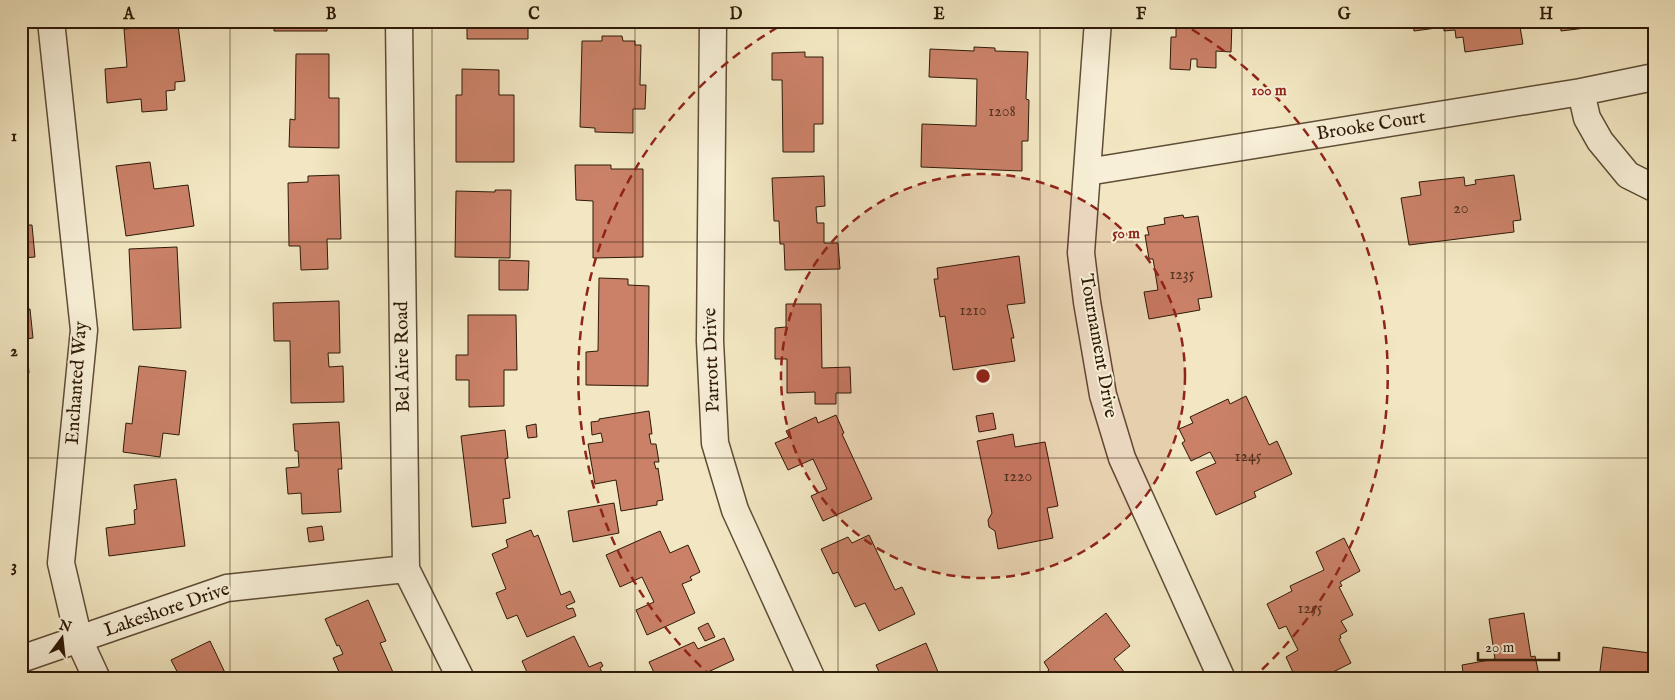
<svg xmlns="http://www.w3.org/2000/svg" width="1675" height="700" font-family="'IM FELL English',serif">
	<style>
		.building { fill: #ca8168; stroke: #2e1a08 }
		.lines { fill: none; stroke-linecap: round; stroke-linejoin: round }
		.street-casing { stroke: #5f4d36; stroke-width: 29 }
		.street { stroke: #f7efd7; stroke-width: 26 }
		.grid { fill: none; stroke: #2e1a08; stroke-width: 1; stroke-opacity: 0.55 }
		.ring { fill: none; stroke: #8f2418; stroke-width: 2.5; stroke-dasharray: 9 6 }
		.labels { text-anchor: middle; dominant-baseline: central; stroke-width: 4; stroke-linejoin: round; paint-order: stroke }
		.number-label { font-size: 16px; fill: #553420 }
		.street-label { font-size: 19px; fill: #2e1a08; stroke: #f7efd7 }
		.centre { fill: #8f2418; stroke: #f7efd7; stroke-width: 2.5 }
		.ring-label { font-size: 15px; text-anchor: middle; font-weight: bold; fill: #8f2418; stroke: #f7efd7; stroke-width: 4; stroke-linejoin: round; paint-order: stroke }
		.neatline { fill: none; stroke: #2e1a08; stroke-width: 2 }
		.grid-label { font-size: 16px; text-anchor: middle; font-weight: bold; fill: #2e1a08 }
	</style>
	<rect width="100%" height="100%" fill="#f2e7c2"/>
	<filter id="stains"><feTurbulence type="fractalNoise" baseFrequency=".004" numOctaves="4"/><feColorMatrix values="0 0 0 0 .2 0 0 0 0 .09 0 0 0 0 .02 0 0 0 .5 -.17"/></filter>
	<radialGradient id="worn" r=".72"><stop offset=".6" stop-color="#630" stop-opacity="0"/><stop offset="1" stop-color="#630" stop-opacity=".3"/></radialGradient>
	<path class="building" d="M274,21h53v10h-53z
		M467,21h61v18h-61z
		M583,21h38v4l-38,-1z
		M778,21h52v4h-52z
		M1163,21h69l-1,31 -15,-1v17l-19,-1v-8h-6l-1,11 -20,-1 1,-32h5v-10l-14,-1z
		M1413,21h106l4,23 -58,8 -2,-15 -7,1 -1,-8 -11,1v-4l-30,4z
		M1560,21h42v5l-41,5z
		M178,25l7,56 -10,1v8l-9,1 1,19 -25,2 -1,-13 -34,4 -2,-34 22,-2 -3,-38z
		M602,36h20l1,5h12v4h6l-1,40h6l-1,24h-12v24l-38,-1v-4l-15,-1 2,-86h20z
		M974,47l21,1v3l33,1 -2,47 3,1 -1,41h-6v30l-101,-4 1,-43 54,2 1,-47 -48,-2 1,-28 44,2z
		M805,52v5h18v67h-9v28h-31l-1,-72h-10v-27z
		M296,54h33v44h10v50l-50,-1 1,-28 5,1z
		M462,69l37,1v25h15v67h-58v-67h6z
		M150,162l4,27 34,-4 6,41 -68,10 -10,-70z
		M575,165h36v4h32v88l-50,1v-57l-17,-1z
		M339,175l2,64h-14l1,30 -27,1 -1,-24h-11l-1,-63 20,-1v-6z
		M1514,175l7,45 -8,1 1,11 -105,13 -8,-47 20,-3 -2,-13 45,-5 1,9 11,-2 -1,-4z
		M824,176l1,30 -9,1 1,16h7v20h14l2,26 -55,1 -1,-26h-4l-1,-23h-5l-2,-43z
		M495,190h16l-1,68 -55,-1 1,-66 39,1z
		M1183,215l1,3 14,-2 14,81 -14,2 2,11 -51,9 -5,-27 14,-2 -5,-31h-4l-4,-24h4l-2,-8 18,-3 -1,-6z
		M21,225h11l3,32 -12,1 2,19h-4z
		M177,247l4,81 -48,2 -4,-81z
		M1019,256l6,47 -18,2 7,33h-3l4,23 -62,9 -8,-54 -5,1 -6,-38h4l-1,-11z
		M499,260l30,1 -1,29h-29z
		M599,278l29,1v6l21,1 -1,100 -62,-1v-33l12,-1z
		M339,301l1,52h-12l1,14 14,-1 1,36 -53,1 -1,-62h-16l-1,-38z
		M786,304h35l1,64 28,-1 1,26h-15v11h-21v-12l-28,1v-34h-12v-31l11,-1z
		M21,309h9l3,29 -7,1 3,34 -8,1z
		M468,315h48l1,55h-13v36l-35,1v-27h-13v-25h12z
		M139,366l47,5 -7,64 -16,-2 -3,24 -37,-5 3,-29 6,1z
		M1246,396l23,49 8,-4 15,33 -38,18 2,5 -40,18 -20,-43 20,-9 -6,-11 -19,9 -9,-18 3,-2 -6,-12 14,-6 -3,-6 38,-18 2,5z
		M649,411l3,23h-3l2,10h5l3,18h-5l2,7 2,-1 5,32 -6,1v4l-36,6 -5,-31 -21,4 -7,-40 15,-2 -2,-9 -9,2 -1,-13 8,-1v-2z
		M993,413l3,16 -17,3 -3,-16z
		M836,415l8,18 -2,1 30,65 -49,22 -12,-25 16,-7 -14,-30 -25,11 -13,-27 14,-6 -3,-6 30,-14 2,6z
		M339,422l3,47h-4l3,43 -39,2 -1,-21 -13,1 -2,-26 13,-1 -1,-16h-3l-2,-27z
		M536,424l1,13 -9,1 -2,-12z
		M505,430l3,28 -3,1 5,39 -7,1 3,24 -34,4 -11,-91z
		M1013,434l2,13 30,-5 13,64 -11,2 6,30 -55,11 -3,-18 -6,-4 -1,-7 4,-7 -15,-72z
		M176,479l9,67 -76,10 -3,-28 29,-4 -1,-14 3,-1 -3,-24z
		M614,503l5,30 -46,9 -5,-31z
		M322,526l2,14 -15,2 -2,-14z
		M531,530l3,7 4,-2 23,60 9,-4 5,11 -9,4 2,3 5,-1 3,8 -49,21 -10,-22 -10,4 -11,-26 10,-4 -14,-35 16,-7 -2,-7z
		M660,531l10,22 18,-8 12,27 -10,5 2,3 -10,4 13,29 -48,22 -11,-25 18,-8 -12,-25 -22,10 -14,-32z
		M869,535l26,55 7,-3 13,27 -36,17 -14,-28 -10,4 -17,-35 -5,2 -12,-25 27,-12 4,6z
		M1344,538l16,33 -20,11 2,4 -3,1 14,28 -12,6 6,10 -7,4 1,3 -2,1 12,24 -32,16h-23l-10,-22 12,-7 -12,-24 -7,3 -12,-25 25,-13 -2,-5 34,-16 -8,-18z
		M368,600l18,41 -6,2 16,36h-54l-9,-21 10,-4 -4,-9 -2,1 -12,-27z
		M1106,613l24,33 -16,13 15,19 2,-2 2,3h-85l-4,-5 5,-4 -5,-8z
		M1524,613l7,44 4,-1 4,19 -9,2v2h-66l-2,-14 33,-6 -6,-40z
		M708,623l7,14 -10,4 -7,-13z
		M574,636l15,31 12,-5 2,4 -3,2 5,11h-75l-8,-18z
		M724,638l10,22 -26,12 3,7h-54l-8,-17 45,-20 4,7z
		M210,641l18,38h-47l-10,-19z
		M926,643l15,36h-59l-6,-14z
		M1603,647l47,6 -1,9 5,1v16h-55z"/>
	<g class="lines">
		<g class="street-casing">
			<path id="street" d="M51,21l33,309 -23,233 18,77 18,39
				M399,21l7,548 55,110
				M713,21l-3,320 5,102 20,67 77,169
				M1098,21l-17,232 6,49 16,93 19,63 100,221
				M1581,92l6,26 13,23 28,34 26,13
				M1087,172l494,-80 73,-15
				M21,659l206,-71 179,-19"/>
		</g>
		<use href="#street" class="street"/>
	</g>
	<path class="grid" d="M230,21v658M432,21v658M635,21v658M838,21v658M1040,21v658M1242,21v658M1445,21v658M21,242h1633M21,458h1633"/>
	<circle cx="983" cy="376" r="202" fill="#8f2418" fill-opacity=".12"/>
	<g class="ring">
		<circle cx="983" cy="376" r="202"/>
		<path d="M712 677A405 405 0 0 1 787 22M1179 22A405 405 0 0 1 1254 677"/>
	</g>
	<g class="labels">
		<g class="number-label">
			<text x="1002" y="112">1208</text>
			<text x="1461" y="209">20</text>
			<text x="1182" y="275">1235</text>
			<text x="973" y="311">1210</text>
			<text x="1248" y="457">1245</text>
			<text x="1018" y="477">1220</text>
			<text x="1310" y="609">1255</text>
		</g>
		<g class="street-label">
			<text transform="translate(1371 126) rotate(-9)">Brooke Court</text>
			<text transform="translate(1098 346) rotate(80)">Tournament Drive</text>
			<text transform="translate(403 357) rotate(-91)">Bel Aire Road</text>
			<text transform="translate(712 360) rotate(-92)">Parrott Drive</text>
			<text transform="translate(77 383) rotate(-86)">Enchanted Way</text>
			<text transform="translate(167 610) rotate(-19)">Lakeshore Drive</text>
		</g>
	</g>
	<circle cx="983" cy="376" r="8" class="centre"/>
	<g class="ring-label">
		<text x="1269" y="95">100 m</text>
		<text x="1126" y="238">50 m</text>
	</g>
	<rect width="1675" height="700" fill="none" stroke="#f2e7c2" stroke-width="55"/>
	<g transform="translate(62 638) rotate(15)" stroke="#f7efd7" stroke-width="4" paint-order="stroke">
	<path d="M0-4L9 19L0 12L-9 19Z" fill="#2e1a08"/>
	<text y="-8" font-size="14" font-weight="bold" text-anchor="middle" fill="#2e1a08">N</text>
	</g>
	<path d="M1478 652v8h81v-8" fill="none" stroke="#2e1a08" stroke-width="2.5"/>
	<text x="1485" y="652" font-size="15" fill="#2e1a08" stroke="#f7efd7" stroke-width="4" paint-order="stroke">20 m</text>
	<rect x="28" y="28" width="1620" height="644" class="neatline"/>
	<g class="grid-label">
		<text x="129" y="19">A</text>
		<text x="331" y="19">B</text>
		<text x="534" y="19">C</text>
		<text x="736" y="19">D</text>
		<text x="939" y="19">E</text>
		<text x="1141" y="19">F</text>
		<text x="1344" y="19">G</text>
		<text x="1546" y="19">H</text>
		<text x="14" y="141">1</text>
		<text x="14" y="356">2</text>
		<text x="14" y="571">3</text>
	</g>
	<rect width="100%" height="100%" filter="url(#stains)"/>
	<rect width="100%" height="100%" fill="url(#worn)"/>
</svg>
